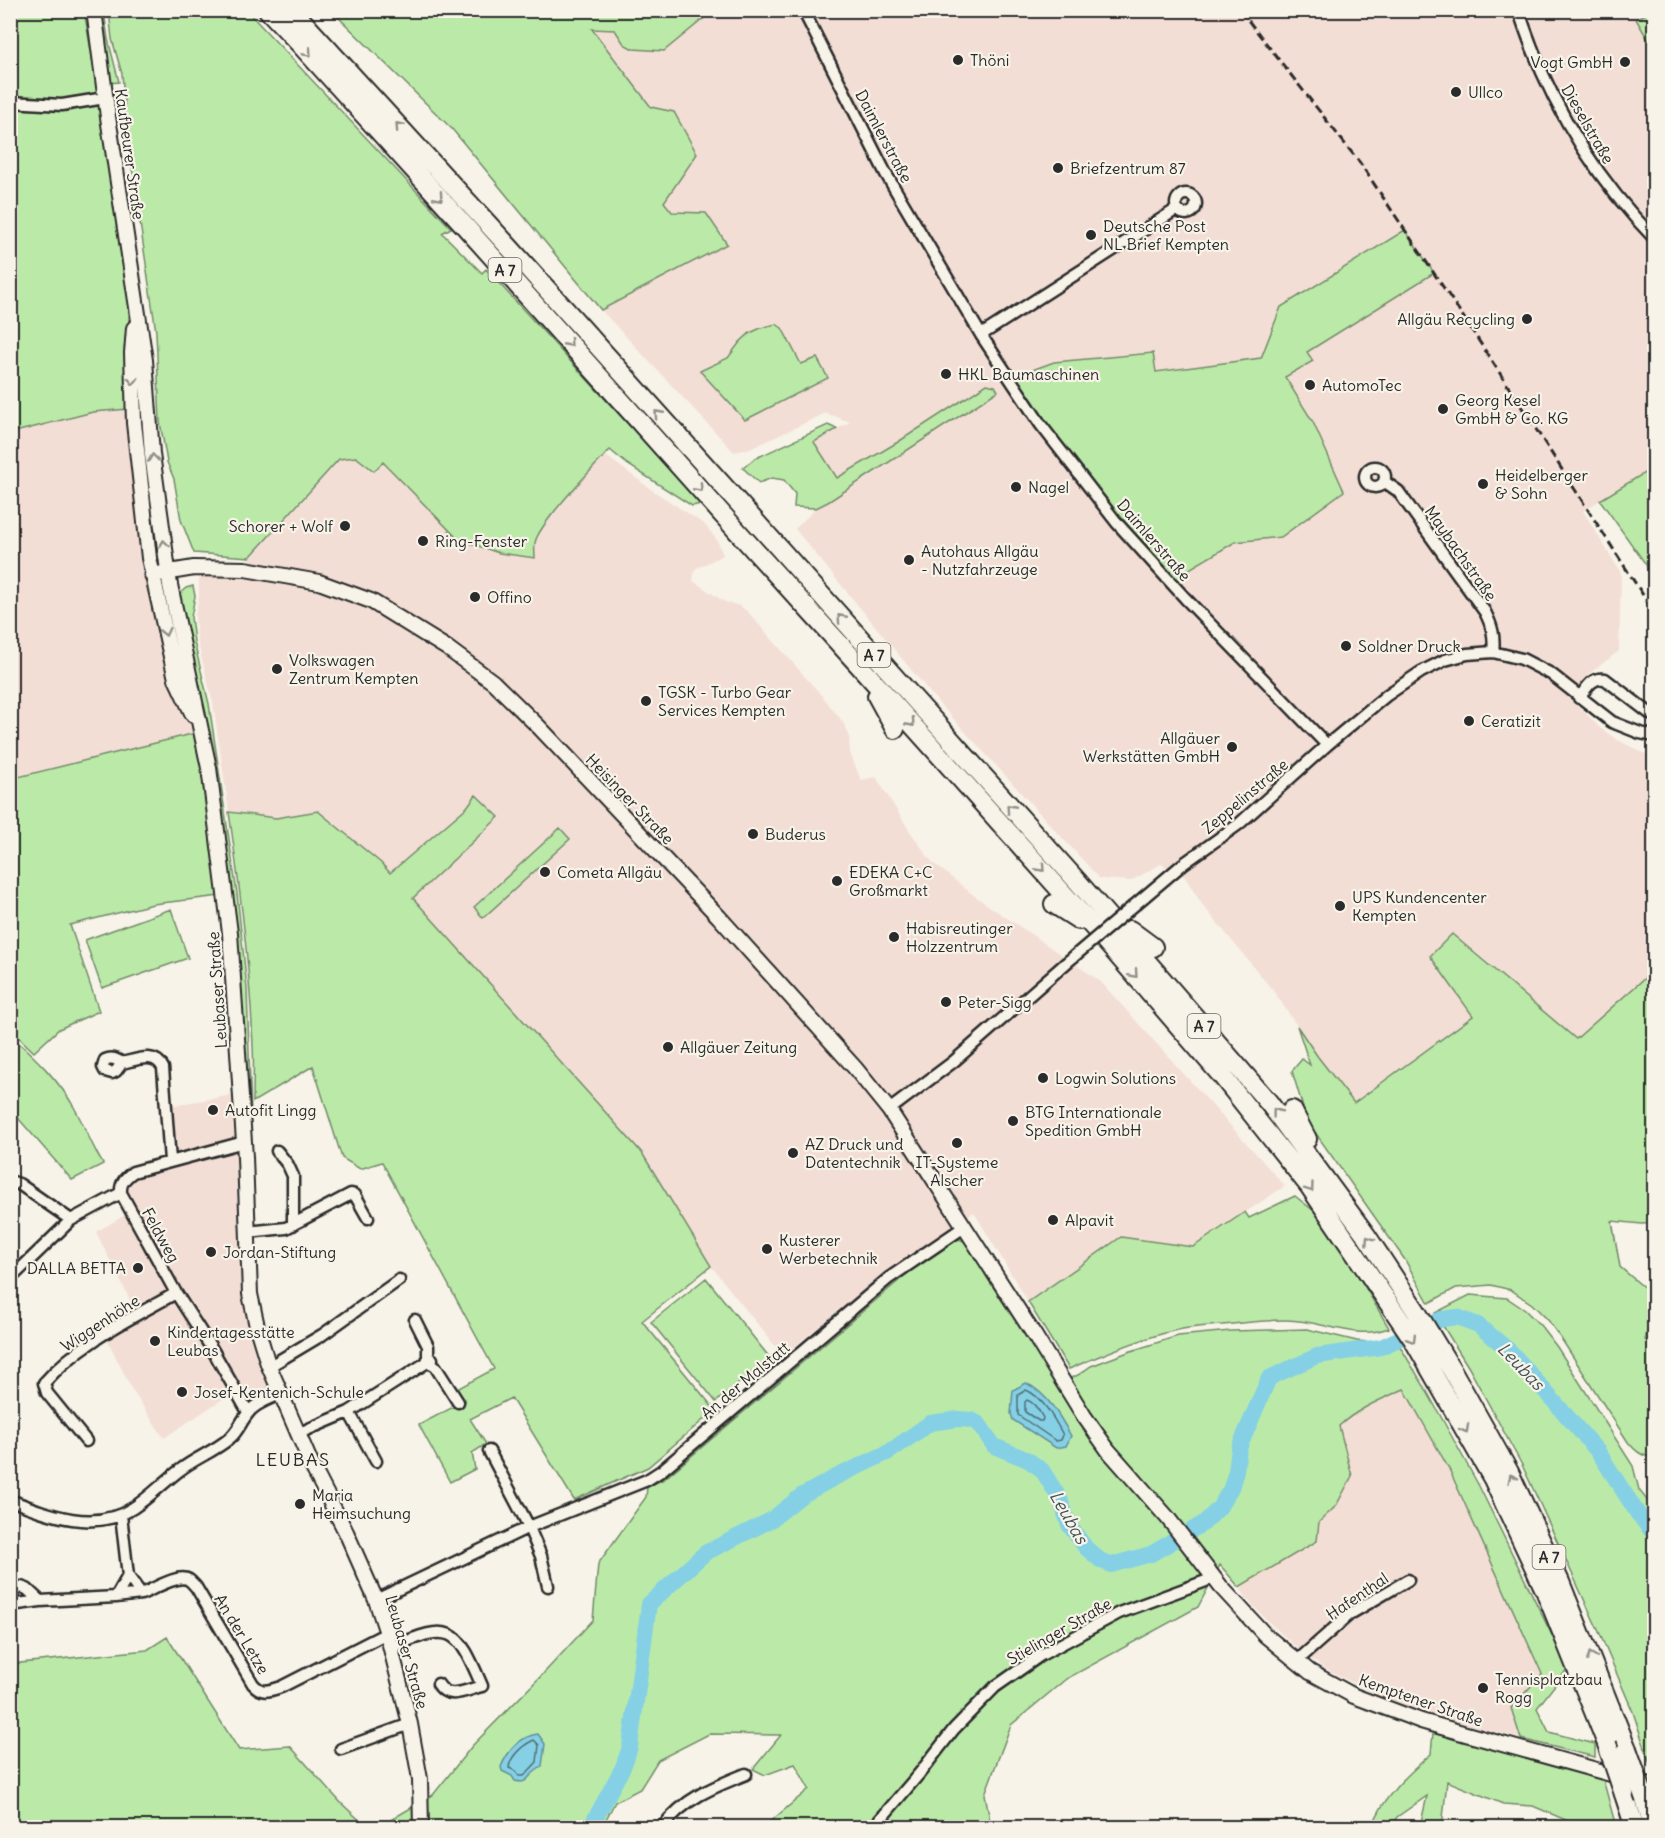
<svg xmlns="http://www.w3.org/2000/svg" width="1665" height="1838" font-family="Delius,sans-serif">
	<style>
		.built { fill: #f3ded5 }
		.green { fill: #bbeaa8; stroke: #738a6a; stroke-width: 1.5 }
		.water { fill: #85d0e5; stroke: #618e9b; stroke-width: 1.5 }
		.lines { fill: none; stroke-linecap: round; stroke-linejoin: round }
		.shore { stroke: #4f6d75; stroke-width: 1.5 }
		.river { stroke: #85d0e5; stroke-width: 16 }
		.street-casing { stroke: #2b2b2b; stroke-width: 15 }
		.secondary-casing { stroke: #2b2b2b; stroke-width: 18 }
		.highway-casing { stroke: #2b2b2b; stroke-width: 22 }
		.street { stroke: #f7f3e8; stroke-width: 10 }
		.secondary { stroke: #f7f3e8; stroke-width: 14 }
		.highway { stroke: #f7f3e8; stroke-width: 18 }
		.rail { stroke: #2b2b2b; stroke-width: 3; stroke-dasharray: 9 4.5; stroke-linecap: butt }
		.street-bridge-casing { stroke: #2b2b2b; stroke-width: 15; stroke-linecap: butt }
		.highway-bridge-casing { stroke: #2b2b2b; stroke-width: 22; stroke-linecap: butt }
		.street-bridge { stroke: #f7f3e8; stroke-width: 10 }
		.highway-bridge { stroke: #f7f3e8; stroke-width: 18 }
		.oneway { stroke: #918f8a }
		.poi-dot { fill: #2b2b2b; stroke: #f7f3e8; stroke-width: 2 }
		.labels { text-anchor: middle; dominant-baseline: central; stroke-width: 4.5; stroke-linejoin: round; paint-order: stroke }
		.shield { fill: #f7f3e8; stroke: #686764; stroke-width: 1.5 }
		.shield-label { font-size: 15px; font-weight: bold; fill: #2b2b2b }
		.poi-label { font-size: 16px; fill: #2b2b2b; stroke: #f7f3e8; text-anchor: start }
		.street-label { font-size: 16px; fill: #2b2b2b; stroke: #f7f3e8 }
		.water-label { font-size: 18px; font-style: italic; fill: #42545a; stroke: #f7f3e8 }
		.neighbourhood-label { font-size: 18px; letter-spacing: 1.5px; fill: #2b2b2b; stroke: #f7f3e8 }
	</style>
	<rect width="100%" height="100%" fill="#f7f3e8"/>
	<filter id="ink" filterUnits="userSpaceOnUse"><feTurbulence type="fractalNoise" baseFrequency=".0167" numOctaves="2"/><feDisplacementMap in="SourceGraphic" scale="12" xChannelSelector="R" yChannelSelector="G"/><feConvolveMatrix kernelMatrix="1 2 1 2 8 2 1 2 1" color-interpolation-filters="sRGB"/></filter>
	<g filter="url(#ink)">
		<path class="built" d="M713,10l938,1 -15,8 18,31v417l-71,44 38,62 -2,78 -33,25 -14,23 27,28 17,12 27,14 11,2v215l-78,69 -102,-88 -44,5 43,60 -120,87 -35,-46 -43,-64 -74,-90 -16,-26 -24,-13 -30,17 -31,-2 -163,-178 -142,-172 21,-21 31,-17 151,-101 -100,52 -61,36 -23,-36 36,-20 -24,-9 -76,36 -16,3 -133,-142 126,-66 -21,-31 -34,-1 -8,-10 -13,-95 -59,-79 23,2 9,14 40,7z
			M116,409h12l20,163 39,138 9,23 -185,46v-346l82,-21z
			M605,455l47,35 52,34 13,16 6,15 -28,14 -2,12 32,21 15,4 8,6 75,85 20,25 6,13 1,18 11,27 15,-3 33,53 23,32 44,35 124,84 185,205 -92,61 -72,-10 -93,65 -54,-90 -89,60 -102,84 -72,-90 -69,-113 -261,-290 -63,-52 -42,7 -47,-6 -16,-109 -16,-63 -2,-23 4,-21v-23l46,3 5,-19 89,-98 17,-2 27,5 75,77 77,19v-15l7,-14 40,-49z
			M234,1095l11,198 30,99 -30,19 -13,-18 -68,45 -32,-48 -27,-55 32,-21 -41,-82 29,-17 -7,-15 2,-27 53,-18 -5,-49z
			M1405,1388l44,81 93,206 -31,33 10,31 -98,-27 -44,-16 -55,-28 -20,-14 -31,-28 -21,-21 -13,-18 33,-20 64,-61 16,-30 -13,-49 8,-9 23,-13z"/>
		<path class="green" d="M11,11h73l15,85 -37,7 -51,-4z
			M100,11h4l4,28 11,43 -10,1z
			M109,11h138l204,217 -9,5 40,40 4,-4 215,235 -9,2 -65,-42 -17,-14c-16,17 -72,74 -75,93 -1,5 0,11 0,15l-36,-5 -41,-14 -75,-77 -9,9 -18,-14 -17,2 -89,98 -56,-4 -13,-33 -7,-41 -7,-17 -7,-40 -4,-90 -29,-198 -5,-60 -10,-35z
			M332,11h381l-49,40 -31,-2 -9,-5 -9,-14 -23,-1 59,78 23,5 23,42 -33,48 8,10 34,1 21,31 -126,66 -149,-181z
			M1651,11h3v39l-18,-31z
			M99,101l30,203 -1,105 -35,3 -82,21v-329z
			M1405,230l29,43 -127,79 6,9 -28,16 28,45 31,69 -63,46 -46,5 -44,26 -18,17 -56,-62 -106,-142 13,-8 30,-11 99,-9 3,19 105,-14 20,-51z
			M776,324l6,4 19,36 16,-6 11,20 -83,42 -45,-49 28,-13 12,-16 10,-9 11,-5z
			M987,384l8,2 3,5 -170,111 -12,6 -22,-1 1,-13 -11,-14 -12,-2 -13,5 -16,-15 11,-9 74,-34 9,4 -23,13 23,36 61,-36z
			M1654,467v109l-54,-76z
			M193,586l2,10 -4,21 3,25 15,62 28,189 10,96 4,127 -5,1 -4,-101 -64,-420 8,-8z
			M196,733l7,37 17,126 -67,8 -83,21 29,86 -40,18 -25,23 -23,-22 -1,-251z
			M476,795l23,22 -86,81 229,255 69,113 -69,55 73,89 -67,57 -74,33 -63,-102 -41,21 16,25 -14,9 3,16 -25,13 -31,-57 42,-22 -6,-13 39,-21 -112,-207 -22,7 -18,-11 -29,-92 -60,36c0,-19 1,-37 0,-56 -3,-78 -13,-156 -24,-234l47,6 42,-7 63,52 9,10 77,-66z
			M560,828l10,11 -87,79 -9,-11z
			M171,909l17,49 -86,30 -17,-48z
			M1452,934l124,105 78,-69v253l-12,1 -30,-3 8,46 34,29v10l-9,34 9,3v115c-12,-2 -18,-6 -26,-16l-64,-99 -16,-23 -16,-16 -21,-14 -20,-5 -35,3 -27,15 -24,-43 -98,-139 -15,-50 10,-12 8,6 -13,-39 21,31 36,46 119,-87 -43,-60z
			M10,1035c25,22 49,45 65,74 10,18 17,37 28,55l-31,16 -61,-70z
			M1295,1196l24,19 45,70 25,43c-36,13 -66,-8 -103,-8 -21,0 -43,3 -64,5 -15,1 -30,2 -45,5 -36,8 -74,24 -108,39l-41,-67 93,-65 72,10 52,-35 4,6z
			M959,1239l9,4 18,33 71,108 21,-9 13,-9 40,-15 47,-15 53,-5 76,-2 50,12 26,2 12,-5 29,48 55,100 89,182 -31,40 12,24 46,12v13l-74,-18 -10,-31 31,-34 -93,-205 -45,-80c-22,10 -47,20 -65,37l13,50 -16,30 -17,16 -2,19 -78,46 -19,-22 -22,42 -132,72 -55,46 -26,69 5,27 -2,6h-224l45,-38 -14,-25 -30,11 -12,-6 28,-34 -72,-1 -51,26 -18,29 -25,13 -13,25 -225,1 56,-33 39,-49 71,-72 50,-54 5,-56 48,-67 1,-10 17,-8 244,-206z
			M706,1278l64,80 -54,44 -65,-80z
			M1470,1295l37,3 18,12 15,15 17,22 76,119 6,24 15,19v264h-1l-20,-61 -34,-80 -76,-165 -54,-99 -34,-55z
			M167,1637l72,113 51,-4 51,57 26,24h-356v-163l136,-14z
			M1433,1733l170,46 13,48h-34l-49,-21 -30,-2 -56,-23 -5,46h-22l7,-31 -30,21 -7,10 -18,1c10,-31 35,-53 59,-74z"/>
		<path class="water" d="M1026,1383c21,10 34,33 45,53l-5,10 -10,2 -43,-28 -2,-6 2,-24z
			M538,1734l7,10 -3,22c-3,3 -8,6 -11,9 -6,7 -7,8 -16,6l-3,-5 -10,-5 -1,-4c6,-15 19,-31 37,-33z"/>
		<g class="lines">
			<path class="shore" d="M1026,1390c16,6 29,30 37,45l-2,5 -5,1 -38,-26v-20z
				M1027,1400c7,2 13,12 16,18l-1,3h-3l-14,-9v-10z
				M534,1740l5,5 -2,17 -13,14h-5l-3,-5 -7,-3c1,-12 14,-23 25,-28z"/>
			<path class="river" d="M590,1828l33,-61 7,-20 19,-143 56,-51 66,-33 30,-24 35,-19 53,-25 41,-29 28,-4 13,1 8,4 15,22 34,14 14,10 18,29 9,26 17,23 14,12 11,5 40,-11 53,-31 15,-15 12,-20 5,-17 3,-23 30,-70 48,-22 64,-9 61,-28 15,-2 21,8 33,27 88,101 39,61 16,20"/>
			<g class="street-casing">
				<path id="street" d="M803,10l83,164 95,161 60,90 76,98 68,75 142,147
					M1519,10c3,12 8,24 12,35 27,72 70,139 123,193
					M10,102l52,3 43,-7
					M1176 204a10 10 0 1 1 20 0a10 10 0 1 1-20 0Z
					M981,335l196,-126
					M1365 477a10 10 0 1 1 20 0a10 10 0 1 1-20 0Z
					M1385,482l13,9 87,121c7,14 10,24 8,40
					M1579,698c8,-10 12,-21 26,-19l47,36
					M1144,897l39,-33 56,-40 88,-79 60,-50 34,-23 24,-12 22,-6 26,-2 29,7 29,15 61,48 28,11 14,3
					M122,1063c-6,-4 -10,-6 -17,-3l-2,7 2,4 7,2 4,-2 6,-8c14,-3 33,-12 41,5l7,93
					M889,1110l64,-48 112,-98
					M244,1142l-111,30c-8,6 -13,11 -12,21l55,100 36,56 36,63
					M277,1151l11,14 5,11v49
					M10,1181l9,3 52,36
					M247,1232l39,-4 65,-34 4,1 13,23
					M10,1279l61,-59 50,-27
					M415,1320l13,26v15l7,5 23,36
					M268,1364l7,-1 47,-28 77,-55
					M349,1412l27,49
					M297,1434l52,-22 83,-53
					M86,1441l-39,-48 -3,-10c35,-40 86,-64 132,-90
					M489,1451l38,72 14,33 7,30
					M10,1500c39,15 85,33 123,8 17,-11 31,-26 47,-38 15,-12 35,-19 50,-32 9,-8 11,-17 19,-26 7,-9 20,-13 31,-18
					M121,1515l7,61 13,18c11,-4 38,-21 48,-14 3,2 5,5 7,7l57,97c9,10 16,7 28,3l106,-54
					M10,1596l1,-4 10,-5 6,2 13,12
					M10,1597l2,3 6,4 22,-3 76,-4 12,-21
					M116,1597l25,-3
					M376,1600l153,-73 118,-47 14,-9 228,-193 75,-51
					M391,1648c60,-27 66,-21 91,38 -16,4 -34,15 -44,-2
					M1297,1661l53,-47 58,-34
					M341,1749l69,-25
					M662,1828c21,-29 51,-41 84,-54
					M873,1828l46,-54 35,-45 41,-42 46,-32 78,-42 95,-35"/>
			</g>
			<g class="secondary-casing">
				<path id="secondary" d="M94,10l14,107 37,243 7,94 18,131 39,183 21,165 15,224 5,137 8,37 10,33 45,104 33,64 30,68 11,33 23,91 10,55 1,49
					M134,328l-2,25 2,70 15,135 27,121 17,36
					M152,575l42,-7 51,1 74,13 52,19 76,47 46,34 46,45 180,190 136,151 34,42 144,223 51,83 24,34 59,67 54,70 23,25 21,23 45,37 44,24 67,25 45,13 188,52"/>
			</g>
			<g class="highway-casing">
				<path id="highway" d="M268,10l32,34 164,181 292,327 102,112 238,266 126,146 88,111 103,152 80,140 52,111 62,154
					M292,10l217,237 262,292 307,343 191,221 97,132 50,76 37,61 56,100 51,110 67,167
					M877,696l18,33
					M1054,904l25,16
					M1130,930l23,17
					M1292,1110l15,29
					M1624,1794l11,34
					M1645,1799l9,29"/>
			</g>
			<use href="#street" class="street"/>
			<use href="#secondary" class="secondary"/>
			<use href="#highway" class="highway"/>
			<path class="rail" d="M1240,10l120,153 108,161 186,288"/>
			<g class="street-bridge-casing">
				<path id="street-bridge" d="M1065,964l79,-67"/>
			</g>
			<g class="highway-bridge-casing">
				<path id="highway-bridge" d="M1607,1744l17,50
					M1627,1749l18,50"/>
			</g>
			<use href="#street-bridge" class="street-bridge"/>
			<use href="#highway-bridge" class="highway-bridge"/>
		</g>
		<defs><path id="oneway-chevron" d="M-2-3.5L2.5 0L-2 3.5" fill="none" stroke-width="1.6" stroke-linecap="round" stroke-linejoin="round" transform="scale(1.5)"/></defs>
		<g class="oneway">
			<use href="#oneway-chevron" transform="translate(308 53) rotate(48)"/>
			<use href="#oneway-chevron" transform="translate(399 126) rotate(-132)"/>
			<use href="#oneway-chevron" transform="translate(439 197) rotate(48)"/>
			<use href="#oneway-chevron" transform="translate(569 343) rotate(48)"/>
			<use href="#oneway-chevron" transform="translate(133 381) rotate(89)"/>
			<use href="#oneway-chevron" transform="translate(658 414) rotate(-132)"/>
			<use href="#oneway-chevron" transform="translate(153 458) rotate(-97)"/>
			<use href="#oneway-chevron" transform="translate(699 488) rotate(48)"/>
			<use href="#oneway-chevron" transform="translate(164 544) rotate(-98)"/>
			<use href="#oneway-chevron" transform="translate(841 618) rotate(-132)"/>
			<use href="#oneway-chevron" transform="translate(165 632) rotate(77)"/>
			<use href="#oneway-chevron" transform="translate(911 723) rotate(48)"/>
			<use href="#oneway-chevron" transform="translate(1010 808) rotate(-132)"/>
			<use href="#oneway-chevron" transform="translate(1041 868) rotate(48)"/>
			<use href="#oneway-chevron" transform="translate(1134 974) rotate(49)"/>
			<use href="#oneway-chevron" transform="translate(1276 1112) rotate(-127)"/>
			<use href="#oneway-chevron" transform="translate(1310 1188) rotate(54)"/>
			<use href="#oneway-chevron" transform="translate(1369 1240) rotate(-124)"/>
			<use href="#oneway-chevron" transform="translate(1412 1339) rotate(58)"/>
			<use href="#oneway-chevron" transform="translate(1465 1429) rotate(61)"/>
			<use href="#oneway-chevron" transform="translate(1512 1478) rotate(-116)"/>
			<use href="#oneway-chevron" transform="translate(1591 1656) rotate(-112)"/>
		</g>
	</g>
	<g class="poi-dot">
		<circle cx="958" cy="60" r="6"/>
		<circle cx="1625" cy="62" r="6"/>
		<circle cx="1456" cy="92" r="6"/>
		<circle cx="1058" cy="168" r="6"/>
		<circle cx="1091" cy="235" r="6"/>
		<circle cx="1527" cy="319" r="6"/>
		<circle cx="946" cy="374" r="6"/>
		<circle cx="1310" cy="385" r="6"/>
		<circle cx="1443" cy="409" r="6"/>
		<circle cx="1483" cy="484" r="6"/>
		<circle cx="1016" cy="487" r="6"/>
		<circle cx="345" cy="526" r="6"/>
		<circle cx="423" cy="541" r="6"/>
		<circle cx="909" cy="560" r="6"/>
		<circle cx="475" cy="597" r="6"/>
		<circle cx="1346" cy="646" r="6"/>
		<circle cx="277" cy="669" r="6"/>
		<circle cx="646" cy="701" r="6"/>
		<circle cx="1469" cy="721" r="6"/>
		<circle cx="1232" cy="747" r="6"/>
		<circle cx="753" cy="834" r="6"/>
		<circle cx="545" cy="872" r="6"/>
		<circle cx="837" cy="881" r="6"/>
		<circle cx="1340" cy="906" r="6"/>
		<circle cx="894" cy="937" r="6"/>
		<circle cx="946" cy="1002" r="6"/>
		<circle cx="668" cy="1047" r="6"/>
		<circle cx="1043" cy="1078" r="6"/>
		<circle cx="213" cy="1110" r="6"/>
		<circle cx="1013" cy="1121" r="6"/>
		<circle cx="957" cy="1143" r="6"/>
		<circle cx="793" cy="1153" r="6"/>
		<circle cx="1053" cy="1220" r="6"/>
		<circle cx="767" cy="1249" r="6"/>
		<circle cx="211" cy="1252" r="6"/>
		<circle cx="138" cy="1268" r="6"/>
		<circle cx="155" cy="1341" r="6"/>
		<circle cx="182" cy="1392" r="6"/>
		<circle cx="300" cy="1504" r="6"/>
		<circle cx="1483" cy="1688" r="6"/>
	</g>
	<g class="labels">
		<g class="shield">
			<rect x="488.5" y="258" width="33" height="24" rx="4.5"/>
			<rect x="857.5" y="643" width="33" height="24" rx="4.5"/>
			<rect x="1187.5" y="1014" width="33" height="24" rx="4.5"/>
			<rect x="1532.5" y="1545" width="33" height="24" rx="4.5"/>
		</g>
		<g class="shield-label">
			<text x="505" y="270">A 7</text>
			<text x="874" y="655">A 7</text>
			<text x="1204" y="1026">A 7</text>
			<text x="1549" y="1557">A 7</text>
		</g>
		<g class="poi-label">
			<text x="970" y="60">Thöni</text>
			<text x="1613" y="62" text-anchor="end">Vogt GmbH</text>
			<text x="1468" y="92">Ullco</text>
			<text x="1070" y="168">Briefzentrum 87</text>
			<text x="1103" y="226">Deutsche Post<tspan x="1103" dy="18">NL Brief Kempten</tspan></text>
			<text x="1515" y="319" text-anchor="end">Allgäu Recycling</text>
			<text x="958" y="374">HKL Baumaschinen</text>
			<text x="1322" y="385">AutomoTec</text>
			<text x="1455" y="400">Georg Kesel<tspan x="1455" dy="18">GmbH &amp; Co. KG</tspan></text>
			<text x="1495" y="475">Heidelberger<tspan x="1495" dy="18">&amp; Sohn</tspan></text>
			<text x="1028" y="487">Nagel</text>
			<text x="333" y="526" text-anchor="end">Schorer + Wolf</text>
			<text x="435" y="541">Ring-Fenster</text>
			<text x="921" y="551">Autohaus Allgäu<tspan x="921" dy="18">- Nutzfahrzeuge</tspan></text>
			<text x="487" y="597">Offino</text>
			<text x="1358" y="646">Soldner Druck</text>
			<text x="289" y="660">Volkswagen<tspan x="289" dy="18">Zentrum Kempten</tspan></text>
			<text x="658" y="692">TGSK - Turbo Gear<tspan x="658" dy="18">Services Kempten</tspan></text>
			<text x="1481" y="721">Ceratizit</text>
			<text x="1220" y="738" text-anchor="end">Allgäuer<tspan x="1220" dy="18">Werkstätten GmbH</tspan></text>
			<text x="765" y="834">Buderus</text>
			<text x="557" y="872">Cometa Allgäu</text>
			<text x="849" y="872">EDEKA C+C<tspan x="849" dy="18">Großmarkt</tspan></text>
			<text x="1352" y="897">UPS Kundencenter<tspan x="1352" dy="18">Kempten</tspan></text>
			<text x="906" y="928">Habisreutinger<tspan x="906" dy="18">Holzzentrum</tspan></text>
			<text x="958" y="1002">Peter-Sigg</text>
			<text x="680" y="1047">Allgäuer Zeitung</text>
			<text x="1055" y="1078">Logwin Solutions</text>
			<text x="225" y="1110">Autofit Lingg</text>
			<text x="1025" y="1112">BTG Internationale<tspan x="1025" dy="18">Spedition GmbH</tspan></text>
			<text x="805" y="1144">AZ Druck und<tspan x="805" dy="18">Datentechnik</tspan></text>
			<text x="957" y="1162" text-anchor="middle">IT-Systeme<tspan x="957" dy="18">Alscher</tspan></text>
			<text x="1065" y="1220">Alpavit</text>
			<text x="779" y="1240">Kusterer<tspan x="779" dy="18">Werbetechnik</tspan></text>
			<text x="223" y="1252">Jordan-Stiftung</text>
			<text x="126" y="1268" text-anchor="end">DALLA BETTA</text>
			<text x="167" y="1332">Kindertagesstätte<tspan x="167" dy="18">Leubas</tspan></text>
			<text x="194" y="1392">Josef-Kentenich-Schule</text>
			<text x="312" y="1495">Maria<tspan x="312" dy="18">Heimsuchung</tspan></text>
			<text x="1495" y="1679">Tennisplatzbau<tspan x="1495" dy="18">Rogg</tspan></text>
		</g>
		<g class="street-label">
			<text transform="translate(1588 124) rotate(60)">Dieselstraße</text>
			<text transform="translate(884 136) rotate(62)">Daimlerstraße</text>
			<text transform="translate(130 154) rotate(82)">Kaufbeurer Straße</text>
			<text transform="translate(1154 540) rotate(49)">Daimlerstraße</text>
			<text transform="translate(1461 553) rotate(55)">Maybachstraße</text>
			<text transform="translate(1245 796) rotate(-40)">Zeppelinstraße</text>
			<text transform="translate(630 799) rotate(46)">Heisinger Straße</text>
			<text transform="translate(217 990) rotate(-94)">Leubaser Straße</text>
			<text transform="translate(161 1235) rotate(61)">Feldweg</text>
			<text transform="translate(100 1323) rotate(-33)">Wiggenhöhe</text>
			<text transform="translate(745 1380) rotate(-40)">An der Malstatt</text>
			<text transform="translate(1357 1596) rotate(-34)">Hafenthal</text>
			<text transform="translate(1059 1631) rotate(-30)">Stielinger Straße</text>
			<text transform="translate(242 1634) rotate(59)">An der Letze</text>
			<text transform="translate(407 1652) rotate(74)">Leubaser Straße</text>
			<text transform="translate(1421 1700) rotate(19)">Kemptener Straße</text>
		</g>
		<g class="water-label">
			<text transform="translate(1521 1366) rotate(46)">Leubas</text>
			<text transform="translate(1069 1517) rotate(60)">Leubas</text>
		</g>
		<g class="neighbourhood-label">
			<text x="293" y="1459">LEUBAS</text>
		</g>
	</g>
	<rect width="1665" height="1838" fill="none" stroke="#f7f3e8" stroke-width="36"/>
	<rect x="18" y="18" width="1629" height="1802" fill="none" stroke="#2b2b2b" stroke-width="2" filter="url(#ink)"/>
</svg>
